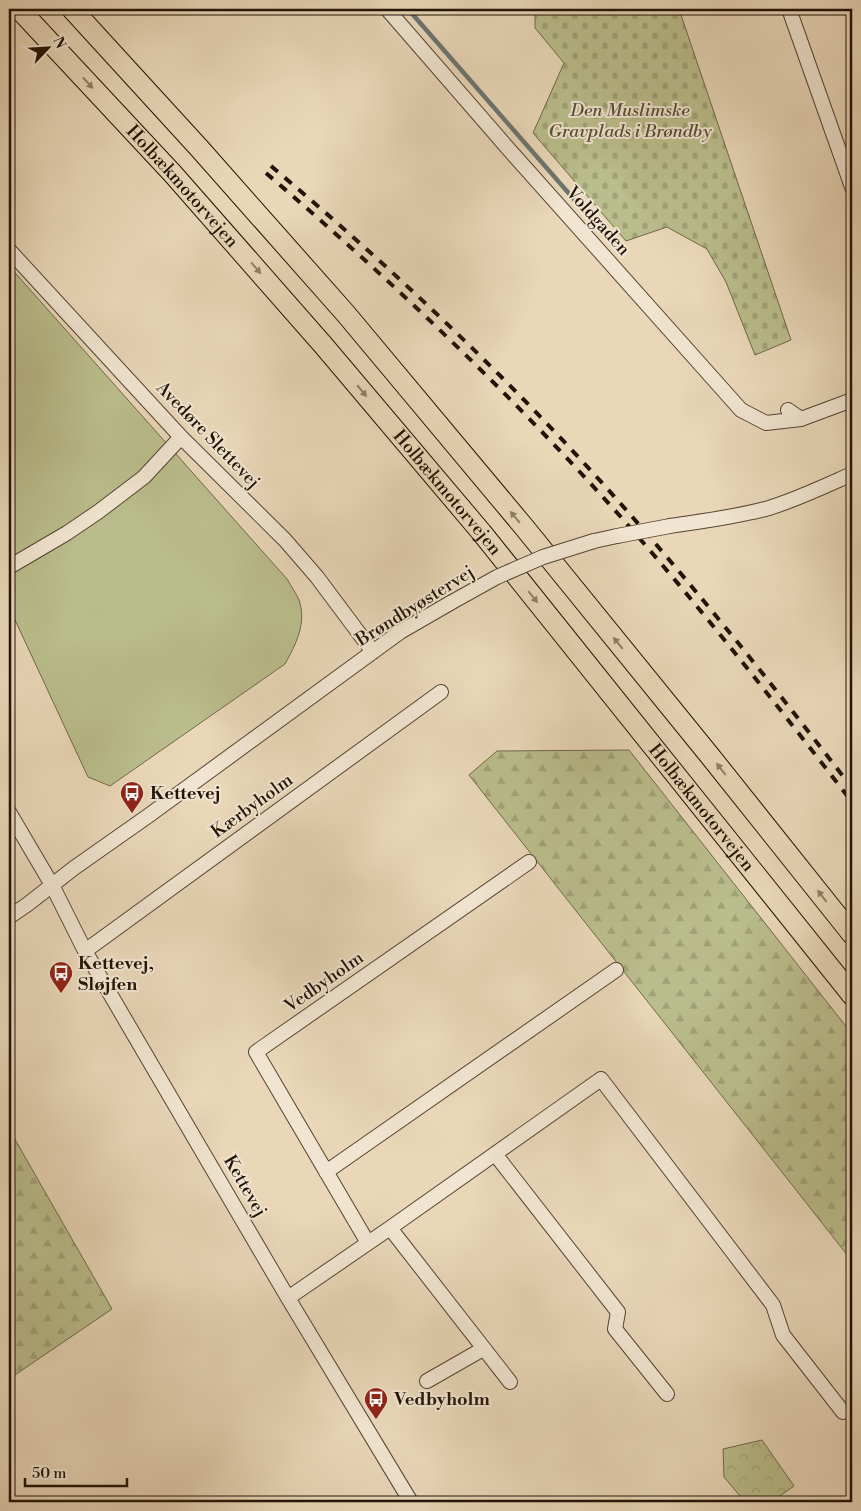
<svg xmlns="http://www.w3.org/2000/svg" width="861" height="1511" font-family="'Libre Bodoni',serif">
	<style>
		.forest { fill: url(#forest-firs); stroke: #6e684a }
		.cemetery { fill: url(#cemetery-stones); stroke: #6e684a }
		.park { fill: url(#park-crowns); stroke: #6e684a }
		.garden { fill: #babd8c; stroke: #6e684a }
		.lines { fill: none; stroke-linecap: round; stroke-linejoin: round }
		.stream { stroke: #6b7572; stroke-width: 4.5 }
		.minor-casing { stroke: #544433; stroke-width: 16 }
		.highway-casing { stroke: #221307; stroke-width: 22 }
		.minor { stroke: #f1e5d1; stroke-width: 14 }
		.highway { stroke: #e9d7b8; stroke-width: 20 }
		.rail { stroke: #221307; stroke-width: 4; stroke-dasharray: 9 9; stroke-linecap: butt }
		.minor-bridge-casing { stroke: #544433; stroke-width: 16; stroke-linecap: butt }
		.minor-bridge { stroke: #f1e5d1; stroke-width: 14 }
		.oneway { fill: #8f7f68 }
		.labels { text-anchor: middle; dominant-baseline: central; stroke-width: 4; stroke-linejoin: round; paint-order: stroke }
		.park-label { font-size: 18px; font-style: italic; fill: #574e36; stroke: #f1e5d1 }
		.street-label { font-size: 18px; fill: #221307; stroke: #f1e5d1 }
		.poi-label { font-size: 18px; font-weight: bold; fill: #221307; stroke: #f1e5d1; text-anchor: start }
	</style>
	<defs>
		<pattern id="forest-firs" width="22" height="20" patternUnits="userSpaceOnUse" patternTransform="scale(1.25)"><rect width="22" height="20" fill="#babd8c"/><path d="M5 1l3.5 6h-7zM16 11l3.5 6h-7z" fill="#a0a277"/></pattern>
		<pattern id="cemetery-stones" width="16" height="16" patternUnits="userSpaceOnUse" patternTransform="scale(1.25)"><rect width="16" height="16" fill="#babd8c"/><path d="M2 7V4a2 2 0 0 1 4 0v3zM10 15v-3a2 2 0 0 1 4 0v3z" fill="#a0a277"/></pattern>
		<pattern id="park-crowns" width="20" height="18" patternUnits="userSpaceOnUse" patternTransform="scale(1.25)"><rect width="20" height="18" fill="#babd8c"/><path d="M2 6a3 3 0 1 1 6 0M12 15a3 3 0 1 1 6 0" fill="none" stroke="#a0a277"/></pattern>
	</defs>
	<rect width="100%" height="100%" fill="#e9d7b8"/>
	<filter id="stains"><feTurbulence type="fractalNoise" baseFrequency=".004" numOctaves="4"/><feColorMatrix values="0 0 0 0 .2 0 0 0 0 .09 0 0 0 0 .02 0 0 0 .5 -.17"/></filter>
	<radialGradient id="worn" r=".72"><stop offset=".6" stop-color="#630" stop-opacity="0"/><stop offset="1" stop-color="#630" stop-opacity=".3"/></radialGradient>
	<path class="forest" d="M629,750l223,284v227l-383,-486 28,-24z
		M9,1129l103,180 -103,70z"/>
	<path class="cemetery" d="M535,9h144l112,331 -36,15 -29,-73 -19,-33 -40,-22 -41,14 -93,-108 31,-70 -29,-35z"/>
	<path class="park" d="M762,1440l32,46 -23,16h-26l-21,-25 -1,-28z"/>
	<path class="garden" d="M9,266l278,313c4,7 9,14 12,21 8,23 -3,44 -14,64l-175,122 -22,-9 -79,-170z"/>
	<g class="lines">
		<path class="stream" d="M408,9l212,243"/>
		<g class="minor-casing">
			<path id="minor" d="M387,9l118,136 236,265 25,13 35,-4
				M789,9l63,178
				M9,250l172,187 104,103 32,37 56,75
				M788,410l13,9 51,-19
				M670,526c33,-5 67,-9 99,-18 29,-9 56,-22 83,-34
				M594,541l23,-5
				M9,567l58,-34 31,-21 46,-35 37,-40
				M9,812l43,73 33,66 203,347 123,204
				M9,917l19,-13 46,-36 74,-52 252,-184 52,-30
				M85,951l356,-259
				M495,1154l123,158 -3,17 52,65
				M326,1172l290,-202
				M390,1228l120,154
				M368,1243l-112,-191 273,-190
				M288,1298l102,-70 211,-149 172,226 10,30 60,77
				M427,1381l56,-32"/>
		</g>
		<g class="highway-casing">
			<g id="highway">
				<path id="s1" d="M19,9l154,165 151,172 158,187 370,462"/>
				<path d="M72,9l128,140 146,165 178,213 186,229 142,178"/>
			</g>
		</g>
		<use href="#minor" class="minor"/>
		<use href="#highway" class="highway"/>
		<path class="rail" d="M271,166c127,107 248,222 357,346 78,89 152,182 224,276
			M266,173c125,107 244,220 354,343 81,92 157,189 232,286"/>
		<g class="minor-bridge-casing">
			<path id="minor-bridge" d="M617,536l53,-10
				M452,602l45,-25 46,-20 51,-16"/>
		</g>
		<use href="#minor-bridge" class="minor-bridge"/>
	</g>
	<defs><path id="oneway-solid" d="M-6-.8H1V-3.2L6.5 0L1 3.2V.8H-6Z" transform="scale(1.25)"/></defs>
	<g class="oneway">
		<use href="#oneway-solid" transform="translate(88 83) rotate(47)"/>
		<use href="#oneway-solid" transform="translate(256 268) rotate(49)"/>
		<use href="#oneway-solid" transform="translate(362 391) rotate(50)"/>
		<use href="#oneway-solid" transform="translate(515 517) rotate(-130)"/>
		<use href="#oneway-solid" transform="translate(533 597) rotate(51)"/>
		<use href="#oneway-solid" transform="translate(618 643) rotate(-129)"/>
		<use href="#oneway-solid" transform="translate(721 769) rotate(-128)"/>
		<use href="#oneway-solid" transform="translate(822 896) rotate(-128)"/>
	</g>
	<defs>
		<g id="bus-pin" transform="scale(1.25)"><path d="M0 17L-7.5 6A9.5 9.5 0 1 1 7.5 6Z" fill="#8f2418" stroke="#f1e5d1"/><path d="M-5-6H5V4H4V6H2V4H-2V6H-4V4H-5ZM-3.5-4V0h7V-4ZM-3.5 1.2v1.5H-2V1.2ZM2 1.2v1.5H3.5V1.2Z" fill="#fff"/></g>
	</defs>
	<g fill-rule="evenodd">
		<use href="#bus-pin" x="132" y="793"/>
		<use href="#bus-pin" x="61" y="973"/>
		<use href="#bus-pin" x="376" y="1399"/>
	</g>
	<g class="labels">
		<g class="park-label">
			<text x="630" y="110">Den Muslimske<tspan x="630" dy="21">Gravplads i Brøndby</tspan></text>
		</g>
		<g class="street-label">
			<text stroke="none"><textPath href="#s1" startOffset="241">Holbækmotorvejen</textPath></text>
			<text transform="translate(598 221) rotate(48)">Voldgaden</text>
			<text transform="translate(208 435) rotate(46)">Avedøre Slettevej</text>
			<text stroke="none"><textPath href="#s1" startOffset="646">Holbækmotorvejen</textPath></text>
			<text transform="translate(415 606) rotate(-32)">Brøndbyøstervej</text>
			<text transform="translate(252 806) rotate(-36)">Kærbyholm</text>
			<text stroke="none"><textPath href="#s1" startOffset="1051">Holbækmotorvejen</textPath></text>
			<text transform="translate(324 982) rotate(-35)">Vedbyholm</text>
			<text transform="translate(245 1186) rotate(60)">Kettevej</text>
		</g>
		<g class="poi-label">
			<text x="150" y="793">Kettevej</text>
			<text x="78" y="963">Kettevej,<tspan x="78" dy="21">Sløjfen</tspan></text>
			<text x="394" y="1399">Vedbyholm</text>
		</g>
	</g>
	<rect width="861" height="1511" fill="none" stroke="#e9d7b8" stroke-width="30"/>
	<rect x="10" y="10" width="841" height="1491" fill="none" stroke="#221307" stroke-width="2.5"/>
	<rect x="15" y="15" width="831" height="1481" fill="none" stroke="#221307"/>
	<g transform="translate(48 48) rotate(65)" stroke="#f1e5d1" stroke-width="4" paint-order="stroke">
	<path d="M0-4L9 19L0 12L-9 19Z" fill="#221307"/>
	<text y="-8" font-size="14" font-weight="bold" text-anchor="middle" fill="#221307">N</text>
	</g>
	<path d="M25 1478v8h102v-8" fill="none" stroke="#221307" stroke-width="2.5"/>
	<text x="32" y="1478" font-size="15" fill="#221307" stroke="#f1e5d1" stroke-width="4" paint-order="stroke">50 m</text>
	<rect width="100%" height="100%" filter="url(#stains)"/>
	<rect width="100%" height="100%" fill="url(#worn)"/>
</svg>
